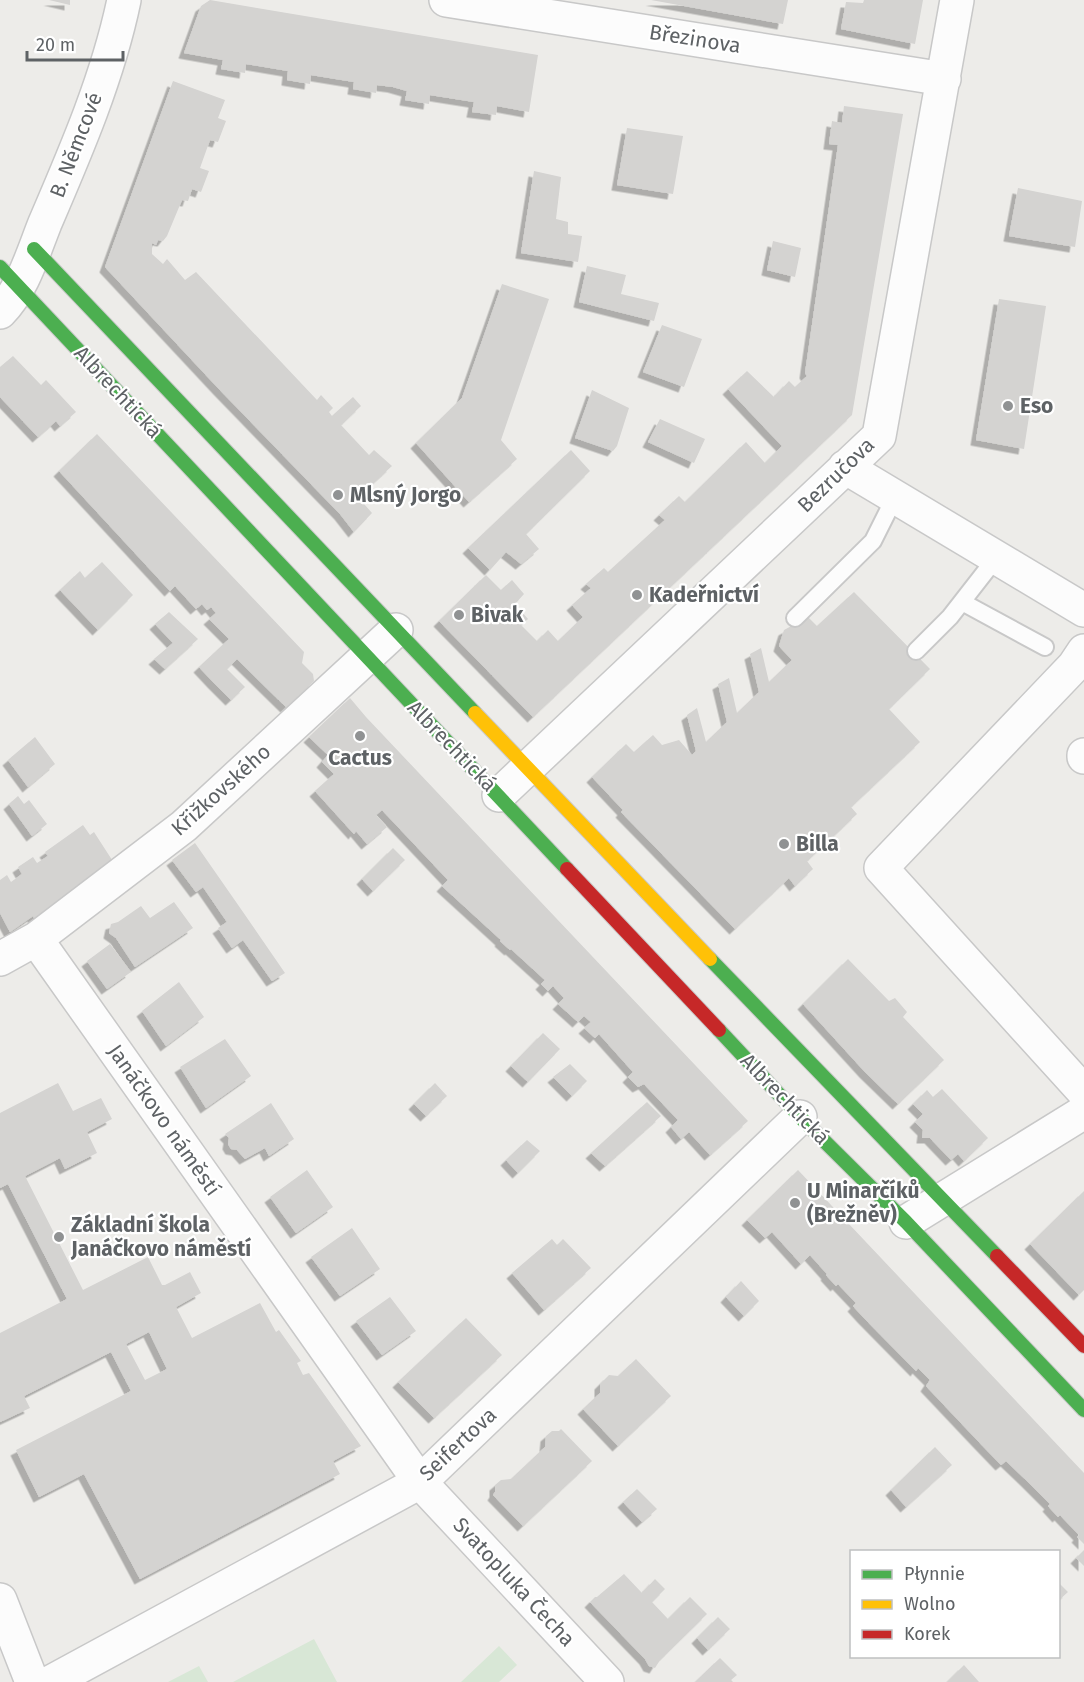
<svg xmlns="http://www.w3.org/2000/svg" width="1084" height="1682" font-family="'Fira Sans',sans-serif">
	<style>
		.green { fill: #d8e7d6 }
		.building { fill: #d4d3d1; fill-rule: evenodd; filter: url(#shadow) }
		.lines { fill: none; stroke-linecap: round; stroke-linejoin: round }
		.lane-casing { stroke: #c8c8c8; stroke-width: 20 }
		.street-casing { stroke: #c8c8c8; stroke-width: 36 }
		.fast-casing { stroke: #cacaca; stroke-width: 16 }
		.slow-casing { stroke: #cacaca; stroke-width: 16 }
		.jam-casing { stroke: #cacaca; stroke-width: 16 }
		.lane { stroke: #fcfcfc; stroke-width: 16 }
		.street { stroke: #fcfcfc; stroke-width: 33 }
		.fast { stroke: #4caf50; stroke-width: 14 }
		.slow { stroke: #ffc107; stroke-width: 14 }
		.jam { stroke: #c62828; stroke-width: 14 }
		.poi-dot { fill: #909293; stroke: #fff; stroke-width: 2 }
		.labels { text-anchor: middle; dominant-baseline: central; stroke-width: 4.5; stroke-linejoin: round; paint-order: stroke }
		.street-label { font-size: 21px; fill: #5e6265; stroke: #fff }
		.poi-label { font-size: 21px; font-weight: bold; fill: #5e6265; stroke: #fff; text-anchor: start }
	</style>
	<defs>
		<filter id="shadow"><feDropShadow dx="-5.5" dy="5.5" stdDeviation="0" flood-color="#0004"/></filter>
	</defs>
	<rect width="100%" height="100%" fill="#edece9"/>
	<path class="green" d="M314,1639l23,43h-104z
		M499,1646l18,19 -18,17h-38z
		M199,1666l9,16h-40z"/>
	<path class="building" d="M49,0h21v5z
		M210,0l328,55 -9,57 -32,-6 -1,9 -24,-3 2,-10 -44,-7 -1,9 -24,-4 2,-9 -14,-4 -16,-2 -1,8 -23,-4 1,-7 -43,-7 -1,9 -23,-4 1,-9 -42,-7 -1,9 -24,-4 2,-9 -39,-7 17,-47z
		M651,0h137l-5,24z
		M864,0h59l-8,44 -74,-15 5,-27 17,1z
		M173,81l52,19 -7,18 8,3 -8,21 -8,-2 -10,28 9,3 -8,21 -9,-3 -4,12 -6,-1 -15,36 -4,5 -5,-1 -2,5 -4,-2v11l11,10 4,-5 18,21 11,-8 121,128 4,-5 12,13 -4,4 3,4 21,-19 8,9 -20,19 28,30 5,-5 18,16 -34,31 14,16 -18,19 -14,-18 -122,-126 -113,-121z
		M844,106l59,8 -51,301 -319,302 -94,-96 47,-46 15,15 11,-10 12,14 -9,10 13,15 -7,6 16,16 11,-11 10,11 25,-24 -11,-12 19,-17 -5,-4 18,-16 4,4 57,-52 -6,-5 20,-19 6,6 61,-60 19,21 17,-17 -54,-57 19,-18 27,26 15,-16 6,6 12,-11 -2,-3 33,-228 -9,-1 3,-23 10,2z
		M627,128l56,8 -10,58 -56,-9z
		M534,171l27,6 -5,42 12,3v12l14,2 -4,26 -57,-9z
		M1018,188l64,13 -7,46 -66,-11z
		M773,241l28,7 -6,29 -28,-7z
		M587,266l39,9 -5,19 38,9 -5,18 -75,-19z
		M502,284l47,15 -48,141 16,19 -48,43 -53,-59 46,-45z
		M999,299l47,7 -22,143 -48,-9z
		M662,325l40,14 -18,48 -41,-15z
		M13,356l28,29 5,-5 30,32 -16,14 -4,-5 -18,16 -38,-40v-30z
		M592,390l37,18 -12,38 -4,5 -38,-13z
		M660,419l45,20 -11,24 -46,-21z
		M97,434l207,218 -2,11 11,11 1,7 -28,26 -49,-48 -10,10 18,18 -14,13 -18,-18 -14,-15 30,-28 -20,-20 7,-6 -5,-6 -4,3 -5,-6 -6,5 -21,-23 -5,5 -111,-120z
		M571,450l19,21 -64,63 13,15 -18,15 -15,-12 -16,18 -22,-22z
		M102,562l31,33 -35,35 -38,-40 20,-19 5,7z
		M854,592l76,77 -41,40 31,33 -69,65 6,7 -50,47 6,8 -18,17 -6,-8 -54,51 -114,-117 2,-2 -31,-33 34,-33 8,8 19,-17 9,10 17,-5 13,15 4,-4 -9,-36 10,-7 9,34 21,-20 -9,-38 11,-6 8,35 22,-21 -9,-38 11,-6 8,34 23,-22 -13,-14 5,-16 24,-13 9,9z
		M169,612l29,27 -33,30 -11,-10 19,-16 -18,-19z
		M350,698l16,19 382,404 -38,34 -21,-23 -8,7 -10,-12 7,-7 -34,-36 -6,3 -10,-10 5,-5 -34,-38 -4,4 -11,-10 7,-6 -7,-6 -6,6 -20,-18 6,-6 -11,-12 -5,5 -7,-7 4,-4 -34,-31 -1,1 -10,-9 1,-1 -59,-54 6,-6 -66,-70 -6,5 11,12 -20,17 -11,-13 -2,3 -39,-43 19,-17 -12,-12 6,-7 -19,-18z
		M35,737l20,27 -27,23 -20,-27z
		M18,796l6,8 5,-4 18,24 -15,12 -23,-32z
		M83,825l7,10 4,-3 20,31 -79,57 -2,-4 -23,16 -10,-19v-33l7,-5 4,7 11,-8 -4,-7 15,-10 4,6 11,-7 -3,-4z
		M195,843l48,69 42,61 -13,8 -29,-41 -11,8 -14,-20 9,-6 -24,-35 -7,5 -24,-32z
		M393,848l12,12 -32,31 -11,-12z
		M174,902l19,26 -58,39 -19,-29 -7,-5 2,-9 7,-2 23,-16 9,12z
		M110,944l21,28 -24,17 -20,-28z
		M848,959l41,42 6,-3 12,14 -4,5 41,43 -46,44 -33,-32 -62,-68z
		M179,982l25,35 -38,29 -24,-35z
		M543,1033l17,16 -32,33 -17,-16z
		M225,1039l26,37 -45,32 -26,-41z
		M570,1064l17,17 -15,15 -19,-19z
		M58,1083l15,28 28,-13 11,21 -25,13 10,21 -32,16 -5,-11 -35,18 58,114 65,-33 14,28h3l25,-13 11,21 -25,14 16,31 68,-35 16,29 3,-2 22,31 -4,2 6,12 6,-2 52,73 -28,15 7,13 -200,105 -56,-105 -45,23 -23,-47 115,-59 -20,-39 -87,44 6,12 -30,14v-89l67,-34 -59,-115 -8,4v-75zM149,1332l18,37 -22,11 -19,-36z
		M435,1083l12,13 -21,20 -12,-12z
		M942,1089l46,49 -24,23 -6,-7 -7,6 -21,-22h-8l1,-8 -8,-8 8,-8 -10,-10 14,-14 6,7z
		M647,1102l14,14 -56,50 -14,-13z
		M271,1103l23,36 -25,17 -4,-8 -20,11 -8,-9 -6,-1 -3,-5 1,-6 -4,-4z
		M527,1140l13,11 -22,22 -12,-13z
		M307,1170l26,37 -37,26 -26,-36z
		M798,1170l286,303v71l-7,-7 2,-2 -19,-20 -2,2 -10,-11 2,-2 -24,-24 -20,-19 -5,4 -24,-25 -51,-54 4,-6 -12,-12 -2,3 -53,-54 -10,-11 3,-3 -18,-19 -2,2 -10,-11 1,-1 -17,-19 -9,9 -29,-32 -7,6 -18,-18z
		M1084,1191v99l-5,5 -49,-51z
		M352,1228l28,41 -40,27 -29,-39z
		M552,1239l5,6 6,-6 28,29 -47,42 -32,-37z
		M741,1281l18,20 -15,15 -18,-19z
		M390,1297l26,34 -34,24 -26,-34z
		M466,1318l36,37 -68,63 -36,-36z
		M636,1359l35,37 -53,50 -35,-37 17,-16v-9l9,-9 9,1z
		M561,1429l31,32 -69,65 -30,-31 2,-3v-7l6,-5 10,-1 34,-32 1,-11 6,-5h7z
		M935,1447l17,18 -46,42 -15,-17z
		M637,1489l20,20 -15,13 -19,-20z
		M1084,1550v16l-8,-8z
		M624,1574l18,19 13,-14 10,10 -13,13 16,17 22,-22 17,17 -47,46 -5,8 -6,-2 -4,-7 -55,-57 5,-5h2z
		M1058,1582l10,10 -10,9z
		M718,1617l12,12 -22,21 -11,-12z
		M720,1658l17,17 -6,5 2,2h-38z
		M964,1665l15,17h-32z"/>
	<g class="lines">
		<g class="lane-casing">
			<path id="lane" d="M962,602l83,45
				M795,618l78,-77 22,-44
				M916,651l34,-34 46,-59"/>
		</g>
		<g class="street-casing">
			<path id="street" d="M446,0l498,79
				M0,312c23,-23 33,-59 45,-89 31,-72 63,-146 79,-223
				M845,467l239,143
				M1084,651l-10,15 -193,202 203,224
				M1084,755v2
				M499,795l380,-359 78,-436
				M36,939l384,543 187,200
				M0,959l36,-20 148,-113 212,-196
				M906,1222l178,-110
				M0,1600l32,82
				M51,1682l369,-200 380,-365"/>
		</g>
		<g class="fast-casing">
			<path id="fast" d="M34,249l441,464
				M0,267l567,602
				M710,959l287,297
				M719,1030l81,87 106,105 178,188"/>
		</g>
		<g class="slow-casing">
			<path id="slow" d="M475,713l235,246"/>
		</g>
		<g class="jam-casing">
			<path id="jam" d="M567,869l152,161
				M997,1256l87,90"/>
		</g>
		<use href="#lane" class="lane"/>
		<use href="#street" class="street"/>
		<use href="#fast" class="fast"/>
		<use href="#slow" class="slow"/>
		<use href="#jam" class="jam"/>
	</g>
	<g class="poi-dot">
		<circle cx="1008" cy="406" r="6"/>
		<circle cx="338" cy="495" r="6"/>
		<circle cx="637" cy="595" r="6"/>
		<circle cx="459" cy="615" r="6"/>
		<circle cx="360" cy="736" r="6"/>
		<circle cx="784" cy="844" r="6"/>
		<circle cx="795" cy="1203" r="6"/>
		<circle cx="59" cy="1237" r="6"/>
	</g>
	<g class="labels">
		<g class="street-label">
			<text transform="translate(695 39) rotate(9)">Březinova</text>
			<text transform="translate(76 145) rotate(-69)">B. Němcové</text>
			<text transform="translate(118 392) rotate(47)">Albrechtická</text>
			<text transform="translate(836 475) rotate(-44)">Bezručova</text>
			<text transform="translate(452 746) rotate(46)">Albrechtická</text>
			<text transform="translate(221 790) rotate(-42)">Křižkovského</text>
			<text transform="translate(785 1099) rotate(46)">Albrechtická</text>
			<text transform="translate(164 1120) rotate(55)">Janáčkovo náměstí</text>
			<text transform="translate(458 1444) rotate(-43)">Seifertova</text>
			<text transform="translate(514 1582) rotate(47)">Svatopluka Čecha</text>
		</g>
		<g class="poi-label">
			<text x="1020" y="406">Eso</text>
			<text x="350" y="495">Mlsný Jorgo</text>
			<text x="649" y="595">Kadeřnictví</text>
			<text x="471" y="615">Bivak</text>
			<text x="360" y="758" text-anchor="middle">Cactus</text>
			<text x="796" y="844">Billa</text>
			<text x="807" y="1191">U Minarčíků<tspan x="807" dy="24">(Brežněv)</tspan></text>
			<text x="71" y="1225">Základní škola<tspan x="71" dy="24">Janáčkovo náměstí</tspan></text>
		</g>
	</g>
	<rect x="850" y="1550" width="210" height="108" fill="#ffffff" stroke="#bfc0c1" stroke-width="1.5"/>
	<rect x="862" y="1570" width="30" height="9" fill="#4caf50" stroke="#bfc0c1" stroke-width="1.5"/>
	<text x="904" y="1580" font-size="18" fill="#5e6265">Płynnie</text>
	<rect x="862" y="1600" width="30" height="9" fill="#ffc107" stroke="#bfc0c1" stroke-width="1.5"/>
	<text x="904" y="1610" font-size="18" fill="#5e6265">Wolno</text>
	<rect x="862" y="1630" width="30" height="9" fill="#c62828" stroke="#bfc0c1" stroke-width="1.5"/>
	<text x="904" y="1640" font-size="18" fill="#5e6265">Korek</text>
	<path d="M27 51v9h96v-9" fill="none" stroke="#5e6265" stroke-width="3"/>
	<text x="36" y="51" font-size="18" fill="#5e6265" stroke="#ffffff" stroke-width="4.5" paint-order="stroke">20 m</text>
</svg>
